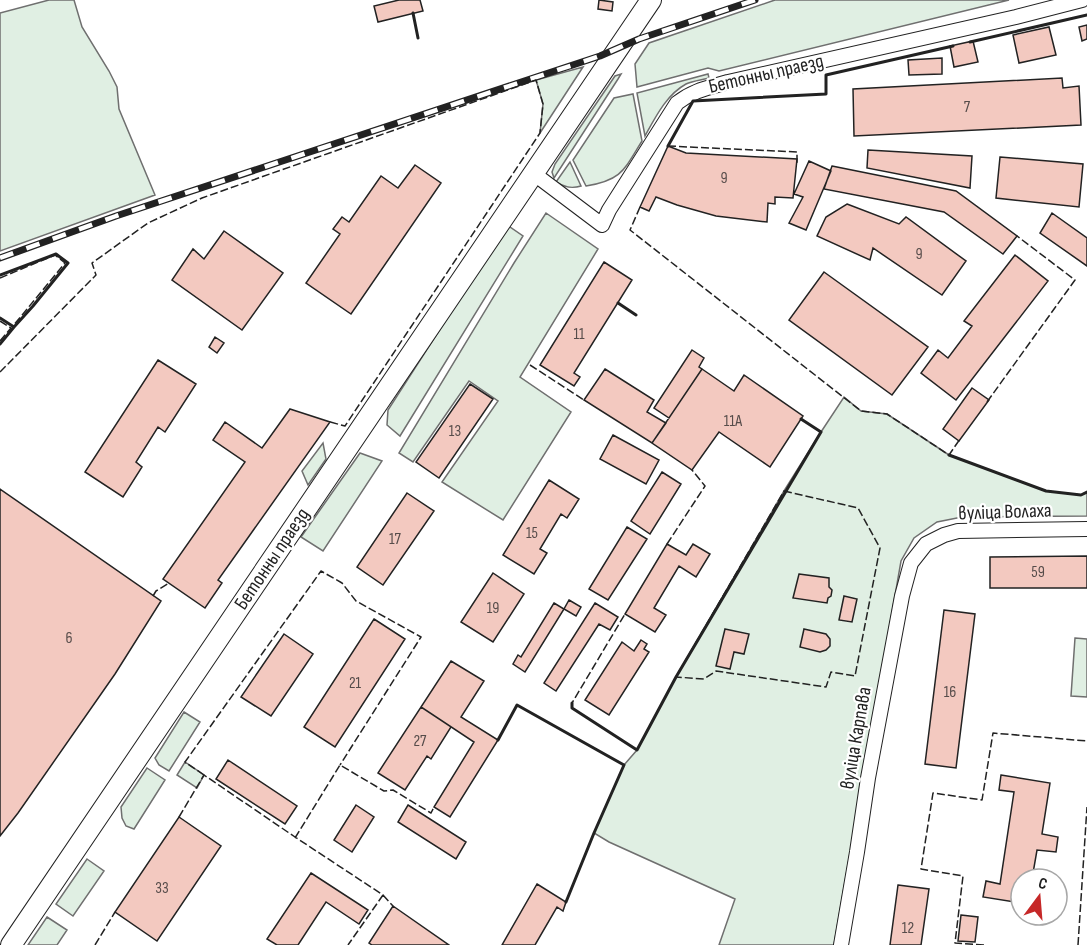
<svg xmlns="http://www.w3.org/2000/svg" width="1087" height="945" font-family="'Sofia Sans Condensed',sans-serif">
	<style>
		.green { fill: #e0efe3; stroke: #6f6f6f; stroke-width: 1.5 }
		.building { fill: #f3c9c0; stroke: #222; stroke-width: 1.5 }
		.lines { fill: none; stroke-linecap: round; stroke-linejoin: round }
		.street-casing { stroke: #222; stroke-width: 16 }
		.secondary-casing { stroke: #222; stroke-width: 22 }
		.street { stroke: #fff; stroke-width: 14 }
		.secondary { stroke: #fff; stroke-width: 20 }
		.rail-casing { stroke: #222; stroke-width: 7 }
		.rail { stroke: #fff; stroke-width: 4.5; stroke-dasharray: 14; stroke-linecap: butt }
		.fence { stroke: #222; stroke-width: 1.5; stroke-dasharray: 8 3; stroke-linecap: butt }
		.wall { stroke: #222; stroke-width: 3 }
		.labels { text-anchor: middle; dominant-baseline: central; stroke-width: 4.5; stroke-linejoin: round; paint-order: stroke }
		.number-label { font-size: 16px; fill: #564c4a }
		.street-label { font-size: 20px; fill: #222; stroke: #fff }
	</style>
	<rect width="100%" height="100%" fill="#fff"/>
	<path class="green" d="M49,0h25l8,27 27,44 8,16 2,22 36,86 -155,56v-238z
		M775,0h234l-290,71 -11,-3 -71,19 -2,-23 14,-21z
		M583,67l-43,66 3,-29 -7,-24z
		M621,74l-3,5 -64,99 -2,-6 3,-8 60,-88z
		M708,74l1,4c-8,2 -17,3 -23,6 -20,11 -31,34 -41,52l-8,-43z
		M633,94l9,47c-18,29 -20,39 -56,45l-13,-26 41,-62z
		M570,162l11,24c-10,3 -17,1 -25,-4z
		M546,213l52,36 -78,128 51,35 -68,108 -61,-38 56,-81 -29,-20 -56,81 -14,-9 115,-190z
		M507,225l16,11 -123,200 -13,-11 1,-15z
		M844,397l17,14 26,3 62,41 97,36 35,4 6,-3v24l-125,1 -25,5 -23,16 -13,23 -67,384h-115l16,-46 -126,-57 -15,-9 30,-68 13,-15 39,-73 108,-186 37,-59z
		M323,443l3,16 -18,26 -6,-14z
		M360,453l22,8 -59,90 -22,-14z
		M1075,638l12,1v58l-16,-1z
		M184,712l16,10 -31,49 -10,-6 -4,-7z
		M185,762l19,13 -7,13 -20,-13z
		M147,768l18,12 -31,49 -8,-3 -4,-8 -1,-11z
		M87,859l17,12 -31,45 -17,-12z
		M47,917l20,13 -10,15h-29z"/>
	<path class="building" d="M399,0h21l3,11 -45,11 -4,-16z
		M599,0l14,2 -1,9 -14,-2z
		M1087,25v14l-5,2 -3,-14z
		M1049,27l7,28 -37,8 -6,-28z
		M973,41l5,21 -24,5 -4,-21z
		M942,58v16l-33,1 -1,-15z
		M1062,78l1,10 16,-2 2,39 -227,11 -1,-47z
		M668,146l18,7 111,6 -4,39 -18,-1v7l-7,-1 -1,19 -51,-6 -39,-11 -21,-8 -7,14 -9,-4z
		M868,150l104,6 -2,32 -103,-20z
		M1000,157l83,7 -4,43 -83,-9z
		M809,161l22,10 -25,59 -17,-7 14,-26 -9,-3z
		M415,165l26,18 -90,131 -45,-31 34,-49 -7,-5 9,-12 7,5 32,-46 17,12z
		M832,166l124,25 61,45 -14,18 -59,-42 -120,-23z
		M847,204l52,20 7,-7 60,44 -24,34 -69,-47 -3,12 -53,-24 9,-19z
		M1052,213l35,25v28l-47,-33z
		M224,231l59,42 -41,57 -70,-50 21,-31 11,10z
		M1015,255l33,26 -92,119 -35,-27 17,-23 10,8 24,-32 -8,-5z
		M604,262l28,18 -58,93 6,4 -6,9 -34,-21z
		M824,272l104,75 -36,48 -103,-75z
		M215,337l9,6 -7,10 -8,-6z
		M692,350l12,8 -5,9 3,2 -33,49 -15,-10z
		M158,360l38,24 -31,48 -7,-5 -22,35 6,5 -19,30 -38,-25z
		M605,369l49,31 -7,12 19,11 -14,20 -68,-43z
		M702,369l32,22 10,-16 59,41 -33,51 -51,-35 -27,38 -40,-27z
		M470,384l23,15 -54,79 -23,-16z
		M972,388l17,12 -30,41 -16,-12z
		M290,409l40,13 -112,158 4,3 -17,25 -42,-29 82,-117 -32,-22 12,-18 37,26z
		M613,435l46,25 -13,24 -46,-25z
		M662,472l19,12 -31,50 -19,-13z
		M549,480l30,19 -12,19 -6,-4 -21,35 7,4 -13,21 -31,-19z
		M0,489l161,112 -46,73 -97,139 -18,23z
		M407,493l27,18 -51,74 -26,-18z
		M627,527l20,12 -39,61 -19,-11z
		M667,544l19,11 7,-11 17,10 -14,23 -17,-11 -25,42 12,7 -11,17 -30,-18z
		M1087,556v32h-97v-31z
		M493,573l31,21 -31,48 -32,-20z
		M799,574l30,4v9l3,3 -1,6 -3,2 -1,5 -34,-5z
		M844,596l13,3 -5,23 -13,-2z
		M569,600l12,7 -5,9 -12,-7z
		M554,603l10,6 -39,63 -12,-8 5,-9 3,2z
		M595,603l23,14 -8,13 -11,-6 -43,67 -12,-8z
		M944,610l31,4 -19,154 -31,-4z
		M374,619l31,20 -70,108 -31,-20z
		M725,629l24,5 -5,20 -10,-2 -4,17 -14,-3z
		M804,629l22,5 4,5v7l-4,4 -6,2 -20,-5z
		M284,634l29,20 -42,62 -30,-19z
		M641,640l6,4 -3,5 5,3 -40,63 -24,-15 37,-58 12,9z
		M451,661l33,20 -23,36 37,23 -48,77 -16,-10 40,-65 -53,-35z
		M421,707l30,20 -20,32 -4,-3 -22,34 -27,-17z
		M228,760l69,46 -12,18 -69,-45z
		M1001,775l49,8 -8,51 16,3 -2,15 -19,-2 -5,29h-11v24l-38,-6 3,-16 14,3 14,-92 -15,-2z
		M356,805l18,12 -22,35 -18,-12z
		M408,805l58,37 -10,17 -58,-37z
		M179,817l42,29 -64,95 -42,-29z
		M311,873l57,37 -9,14 -33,-22 -28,43h-21l-10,-6z
		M537,884l29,18 -3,9 -6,-4 -22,38h-33z
		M898,885l31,4 -8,56h-31z
		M393,906l56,39h-77l-3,-2z
		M961,915l17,2 -3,25 -17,-1z"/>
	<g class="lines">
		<g class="street-casing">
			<path id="street" d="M533,173l69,52 7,-15 68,-107c17,-13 31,-15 51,-21l288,-65 66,-17
				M841,945l16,-93 11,-74 34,-182 9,-33 15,-19 18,-9 14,-4 129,-2"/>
		</g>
		<g class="secondary-casing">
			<path id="secondary" d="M11,945l640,-945"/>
		</g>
		<use href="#street" class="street"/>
		<use href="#secondary" class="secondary"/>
		<g class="rail-casing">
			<path id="rail" d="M0,258l116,-42 484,-160 39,-17 116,-39"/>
		</g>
		<use href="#rail" class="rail"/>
		<path class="fence" d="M668,146l129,6v11
			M640,207l-10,23 231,181 26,3 62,41 11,-16
			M0,278l55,-23 10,8 -52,63
			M0,321l11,7 -11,13
			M530,365l54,35
			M0,372l96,-97 -4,-12 56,-40 54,-25 334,-118 7,24 -3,29 -195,293 -15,-4
			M987,402l88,-122 -58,-44
			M784,491l74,17 22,40 -25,128 -24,-4 -5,15 -110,-16 -12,8 -28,-2z
			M667,544l38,-58 -13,-16
			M153,596l3,-5 13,-8
			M572,708v-5l53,-89
			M204,775l-19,-13 136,-191 21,12 14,18 65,36 -81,128
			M179,817l25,-42 91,62 88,58 -35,50
			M295,838l45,-73 44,26 9,-1 38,23 3,-6
			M383,895l10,11
			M95,945l20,-33
			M984,945l-29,-2 8,-67 -42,-7 12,-76 49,7 11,-67 94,8
			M1078,945l9,-138"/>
		<path class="wall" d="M413,13l5,25
			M970,42l117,-27
			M668,146l25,-45 133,-7v-19l127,-29
			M0,275l56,-21 12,9 -35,43 -19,21
			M618,303l18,12
			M0,318l14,9 -14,17
			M949,455l97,36 35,4 6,-3
			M572,703v5l65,42 39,-73 145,-245 -20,-13
			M498,740l19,-35 107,60 -30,68 -28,69"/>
	</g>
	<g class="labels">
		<g class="number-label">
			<text x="967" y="107">7</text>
			<text x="724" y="178">9</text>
			<text x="919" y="254">9</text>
			<text x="579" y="334">11</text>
			<text x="733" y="421">11А</text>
			<text x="455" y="431">13</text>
			<text x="532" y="533">15</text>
			<text x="395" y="539">17</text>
			<text x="1038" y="572">59</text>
			<text x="493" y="608">19</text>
			<text x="69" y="638">6</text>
			<text x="355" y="683">21</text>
			<text x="950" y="692">16</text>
			<text x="420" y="741">27</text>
			<text x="162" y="888">33</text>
			<text x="908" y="928">12</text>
		</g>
		<g class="street-label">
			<text transform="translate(766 74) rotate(-13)">Бетонны праезд</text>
			<text transform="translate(1005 512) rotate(-2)">вуліца Волаха</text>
			<text transform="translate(272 559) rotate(-56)">Бетонны праезд</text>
			<text transform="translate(856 738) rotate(-80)">вуліца Карпава</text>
		</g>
	</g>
	<g transform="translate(1039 897) rotate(16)"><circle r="28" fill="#ffffff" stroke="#a7a7a7" stroke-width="1.5"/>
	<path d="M0-4.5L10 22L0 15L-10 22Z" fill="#c62828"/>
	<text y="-9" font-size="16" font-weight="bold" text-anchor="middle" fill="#222222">С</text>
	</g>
</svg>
